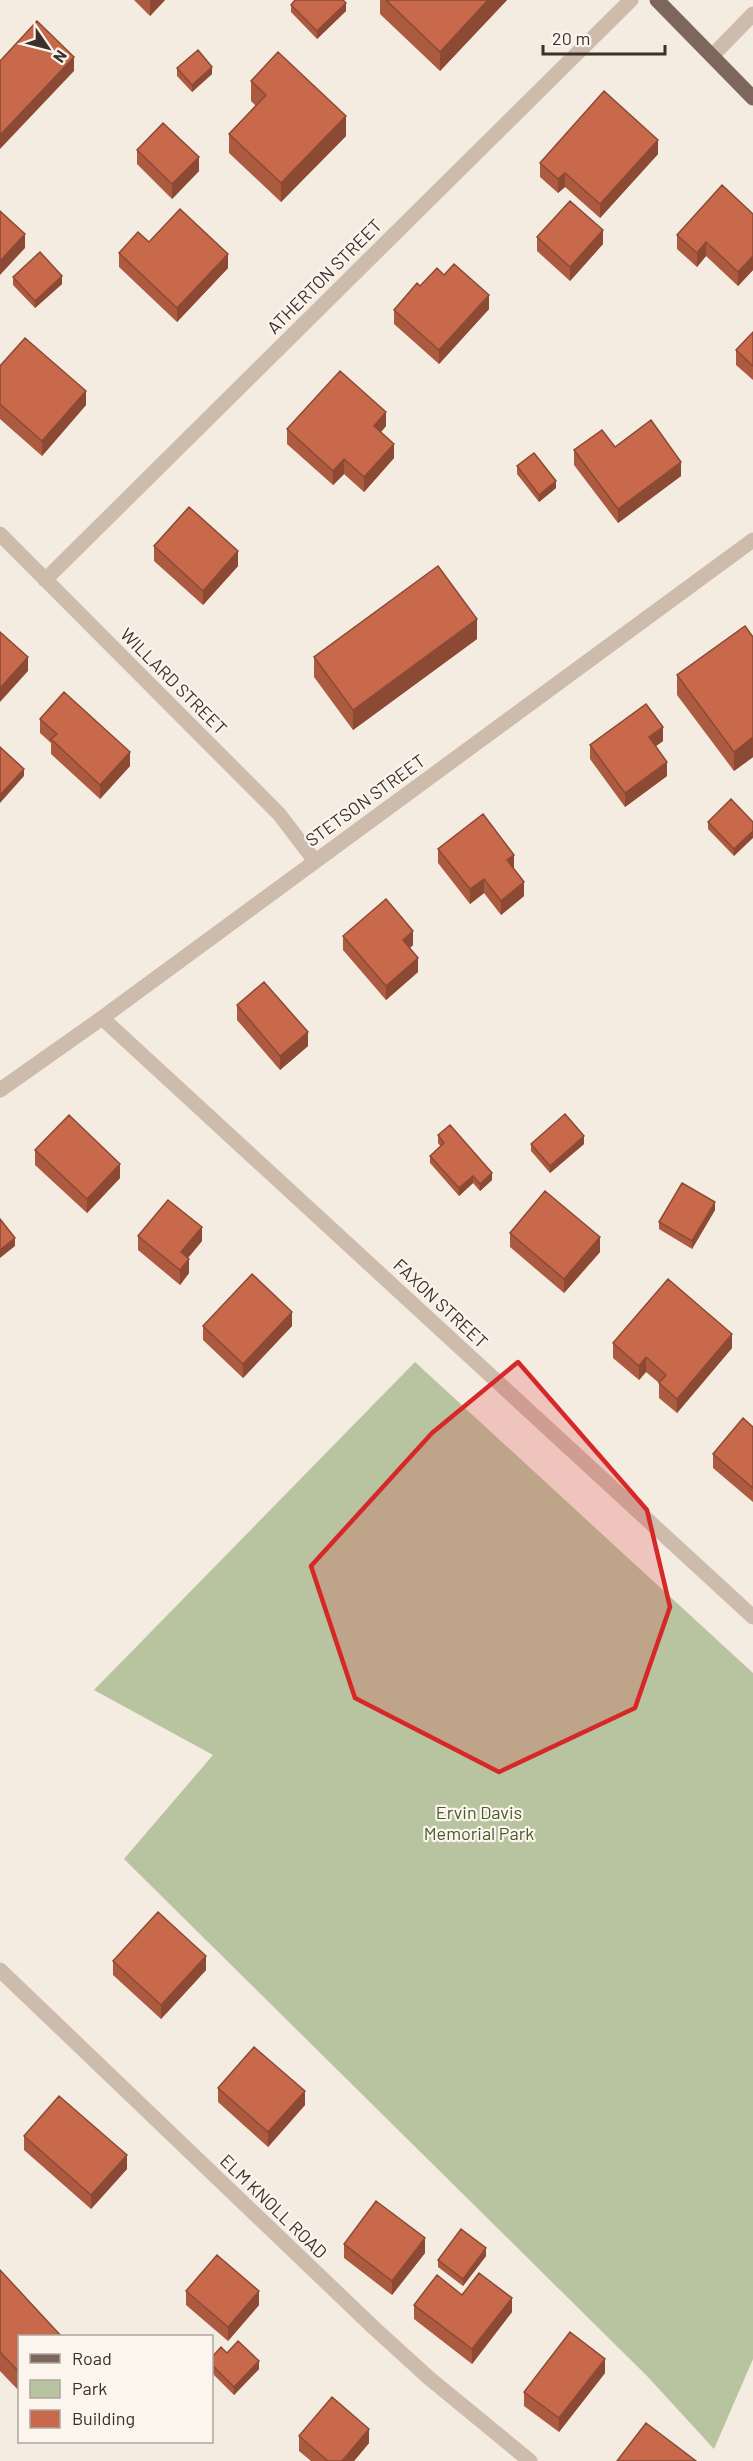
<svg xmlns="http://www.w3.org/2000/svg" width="753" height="2461" font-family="Barlow,sans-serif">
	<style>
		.green { fill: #b8c4a0 }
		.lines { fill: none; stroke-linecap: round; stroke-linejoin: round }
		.minor { stroke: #cdbbac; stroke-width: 15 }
		.major { stroke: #7d675c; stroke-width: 15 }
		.wall { fill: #ac5a40 }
		.shaded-wall { fill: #8c4a34 }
		.building { fill: #c8694b; stroke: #8c4a34; stroke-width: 1.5 }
		.marked { fill: #d62828; fill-opacity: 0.2; stroke: #d62828; stroke-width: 4.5; stroke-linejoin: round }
		.labels { text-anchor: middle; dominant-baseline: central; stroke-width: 4.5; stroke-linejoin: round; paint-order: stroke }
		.street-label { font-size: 18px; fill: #3b302b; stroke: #fbf5ee }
		.park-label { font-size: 18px; fill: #4a5a2e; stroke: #fbf5ee }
	</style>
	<rect width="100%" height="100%" fill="#f4ebe1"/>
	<path class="green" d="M415,1362l338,311v686l-39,90 -67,-73 -523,-517 89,-104 -119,-65z"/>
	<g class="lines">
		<path class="minor" d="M712,56l41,-42
			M0,534l279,280 36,47
			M45,580l586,-580
			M102,1018l651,599
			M0,1090l102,-72 651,-478
			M0,1970l373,357 56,51 101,83"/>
		<path class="major" d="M657,0l96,98"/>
	</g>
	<path class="wall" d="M134,0h31l-15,16z
		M380,0h127l-67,71 -60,-57z
		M291,5l55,6 -29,28 -26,-27z
		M177,68l35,6 -20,18 -15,-16z
		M251,81l95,55 -65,66 -52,-49v-19l27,-28 -5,-5z
		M137,150l62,21 -27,28 -35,-35z
		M658,154l-58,64 -35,-31 -7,6 -18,-16v-14z
		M753,214v56l-15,16 -32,-30 -9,11 -20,-18v-14z
		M537,237l66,7 -33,37 -33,-30z
		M149,242l79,26 -51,54 -58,-55v-14z
		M13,277l49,7 -27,24 -22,-23z
		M420,286l69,23 -50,55 -45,-40v-14z
		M753,332v48l-17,-15v-15z
		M0,366l86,39 -44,51 -42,-37z
		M386,426l-5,6 13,26 -30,34 -20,-18 -11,11 -46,-41v-15z
		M615,447l66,29 -63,47 -44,-58v-15z
		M517,466l39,22 -17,14 -22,-28z
		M154,546l84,20 -35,39 -49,-44z
		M753,637v120l-19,14 -57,-76v-20z
		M477,639l-124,91 -39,-53v-20z
		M40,719l90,47 -30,33 -49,-45v-11l-11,-10z
		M663,741l-7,5 11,30 -42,31 -35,-48v-14z
		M708,822h45l-19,34 -26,-27z
		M438,849l76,20 10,27 -23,19 -17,-22 -14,11 -32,-41z
		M343,936l70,9 -3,3 8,24 -32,28 -43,-50z
		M237,1005l71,41 -28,24 -43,-50z
		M438,1135l54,45 -12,11 -7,-8 -14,13 -29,-33v-7l11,-9 -3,-4z
		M531,1144h53l-34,29 -19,-22z
		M35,1150l85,28 -33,35 -52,-48z
		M715,1210l-23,39 -33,-20v-7z
		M510,1233l90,19 -36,41 -54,-46z
		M138,1236l64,5 -14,17 1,15 -9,12 -42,-35z
		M203,1326h89l-49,52 -40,-38z
		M613,1343l119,5 -55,65 -18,-15v-15l-13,-11 -7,8 -26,-22z
		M753,1427v75l-40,-34v-14z
		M113,1961l93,9 -45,49 -48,-44z
		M218,2088l87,17 -37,42 -50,-45z
		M24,2136l103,33 -36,40 -67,-59z
		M344,2244l81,9 -33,42 -48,-37z
		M486,2256l-23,30 -25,-19v-7z
		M0,2270l20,67v55l-20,-21z
		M186,2291l73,14 -31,36 -42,-36z
		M462,2295l50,17 -40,52 -58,-45v-14z
		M227,2353l32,16 -25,26 -22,-22v-16z
		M605,2373l-46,59 -35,-26v-14z
		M299,2436l70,7 -15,18h-43l-12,-10z"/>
	<path class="shaded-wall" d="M151,0h14l-15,16v-14z
		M488,0h19l-67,71v-19z
		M346,3v8l-29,28v-8z
		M74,57v14l-74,78v-14z
		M212,67v7l-20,18v-7z
		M346,116v20l-65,66v-19z
		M658,140v14l-58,64v-14z
		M199,157v14l-27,28v-15z
		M565,173v14l-7,6v-14z
		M603,230v14l-33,37v-14z
		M25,234v14l-25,27v-14z
		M706,242v14l-9,11v-14z
		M228,254v14l-51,54v-14z
		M753,256v14l-15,16v-14z
		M62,276v8l-27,24v-7z
		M489,295v14l-50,55v-14z
		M86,391v14l-44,51v-15z
		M386,412v14l-12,14v-14z
		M394,444v14l-30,34v-15z
		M344,459v15l-11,11v-14z
		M681,462v14l-63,47v-14z
		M556,481v7l-17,14v-7z
		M238,551v15l-35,39v-14z
		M477,619v20l-124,91v-20z
		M28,657v14l-28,31v-14z
		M663,727v14l-14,10v-14z
		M753,737v20l-19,14v-19z
		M130,752v14l-30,33v-14z
		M667,762v14l-42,31v-14z
		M24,769v7l-24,27v-8z
		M753,831v7l-19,18v-7z
		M514,855v14l-7,-9z
		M484,879v14l-14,11v-15z
		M524,882v14l-23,19v-14z
		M413,931v14l-10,9v-14z
		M418,958v14l-32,28v-14z
		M308,1032v14l-28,24v-14z
		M584,1136v8l-34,29v-7z
		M120,1164v14l-33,35v-14z
		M492,1173v7l-12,11v-7z
		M473,1176v7l-14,13v-8z
		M715,1202v8l-23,39v-8z
		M202,1227v14l-21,25v-14z
		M600,1237v15l-36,41v-14z
		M15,1238v8l-15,12v-8z
		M189,1259v14l-9,12v-15z
		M292,1312v14l-49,52v-14z
		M732,1334v14l-55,65v-14z
		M646,1357v15l-7,8v-14z
		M206,1956v14l-45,49v-14z
		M305,2091v14l-37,42v-15z
		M127,2155v14l-36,40v-14z
		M425,2238v15l-33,42v-14z
		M486,2248v8l-23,30v-7z
		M259,2291v14l-31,36v-14z
		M512,2298v14l-40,52v-15z
		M605,2359v14l-46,59v-14z
		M259,2361v8l-25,26v-8z
		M369,2429v14l-15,18h-12z"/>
	<path class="building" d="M295,0h48l3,3 -29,28 -26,-26z
		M386,0h102l-48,52z
		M37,21l37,36 -74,78v-74z
		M198,50l14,17 -20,18 -15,-17z
		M278,52l68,64 -65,67 -52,-49 37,-39 -15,-14z
		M604,91l54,49 -58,64 -35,-31 -7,6 -18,-16z
		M163,123l36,34 -27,27 -35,-34z
		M722,185l31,29v42l-15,16 -32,-30 -9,11 -20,-18z
		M570,201l33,29 -33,37 -33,-30z
		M180,209l48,45 -51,54 -58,-55 19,-21 11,10z
		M0,211l25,23 -25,27z
		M40,252l22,24 -27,25 -22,-24z
		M454,264l35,31 -50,55 -45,-40 23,-27 3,3 17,-18 7,7z
		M753,332v34l-17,-16z
		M25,338l61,53 -44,50 -42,-37v-38z
		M340,371l46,41 -12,14 20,18 -30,33 -20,-18 -11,12 -46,-42z
		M651,420l30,42 -63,47 -44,-59 28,-20 13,17z
		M534,453l22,28 -17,14 -22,-29z
		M189,507l49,44 -35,40 -49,-45z
		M438,566l39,53 -124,91 -39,-53z
		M745,626l8,11v100l-19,15 -57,-77z
		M0,632l28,25 -28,31z
		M64,692l66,60 -30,33 -49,-46 6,-5 -17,-15z
		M646,704l17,23 -14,10 18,25 -42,31 -35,-48z
		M0,747l24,22 -24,26z
		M731,799l22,23v9l-19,18 -26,-27z
		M483,814l31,41 -7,5 17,22 -23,19 -17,-22 -14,10 -32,-40z
		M386,899l27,32 -10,9 15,18 -32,28 -43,-50z
		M264,982l44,50 -28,24 -43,-51z
		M565,1114l19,22 -34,30 -19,-22z
		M69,1115l51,49 -33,35 -52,-49z
		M450,1125l42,48 -12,11 -7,-8 -14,12 -29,-32 14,-13 -6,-8z
		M682,1183l33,19 -23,39 -33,-19z
		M545,1191l55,46 -36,42 -54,-46z
		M168,1200l34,27 -21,25 8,7 -9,11 -42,-34z
		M0,1219l15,19 -15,12z
		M252,1274l40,38 -49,52 -40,-38z
		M668,1279l64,55 -55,65 -18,-16 7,-8 -20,-18 -7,9 -26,-23z
		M743,1418l10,9v61l-40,-34z
		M158,1912l48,44 -45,49 -48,-44z
		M254,2047l51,44 -37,41 -50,-44z
		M59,2096l68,59 -36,40 -67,-59z
		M376,2201l49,37 -33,43 -48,-37z
		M461,2229l25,19 -23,31 -25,-19z
		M217,2255l42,36 -31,36 -42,-36z
		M0,2270l62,67h-42v36l-20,-21z
		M479,2273l33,25 -40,51 -58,-44 23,-30 25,20z
		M570,2332l35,27 -46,59 -35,-26z
		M238,2341l21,20 -25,26 -22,-22v-8l9,-10 6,6z
		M332,2397l37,32 -27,32h-14l-29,-25z
		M646,2423l50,38h-79z"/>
	<path class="marked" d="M518,1362l129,148 23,97 -35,101 -136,64 -144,-74 -44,-132 121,-133z"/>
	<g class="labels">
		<g class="street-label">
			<text transform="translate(324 276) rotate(-45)">ATHERTON STREET</text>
			<text transform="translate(174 681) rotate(45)">WILLARD STREET</text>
			<text transform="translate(365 800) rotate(-36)">STETSON STREET</text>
			<text transform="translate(441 1303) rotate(43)">FAXON STREET</text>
			<text transform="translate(274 2206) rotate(44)">ELM KNOLL ROAD</text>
		</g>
		<g class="park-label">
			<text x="479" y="1812">Ervin Davis<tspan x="479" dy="21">Memorial Park</tspan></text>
		</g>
	</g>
	<rect x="18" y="2335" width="195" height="108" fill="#fbf5ee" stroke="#aea6a0" stroke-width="1.5"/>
	<rect x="30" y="2354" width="30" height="9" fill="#7d675c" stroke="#aea6a0" stroke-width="1.5"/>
	<text x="72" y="2365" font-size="18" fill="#3b302b">Road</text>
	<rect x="30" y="2380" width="30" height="18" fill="#b8c4a0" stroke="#aea6a0" stroke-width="1.5"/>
	<text x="72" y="2395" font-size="18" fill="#3b302b">Park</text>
	<rect x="30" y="2410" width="30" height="18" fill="#c8694b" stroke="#aea6a0" stroke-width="1.5"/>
	<text x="72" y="2425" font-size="18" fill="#3b302b">Building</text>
	<g transform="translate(48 48) rotate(125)" stroke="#fbf5ee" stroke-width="4.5" paint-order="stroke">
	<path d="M0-4.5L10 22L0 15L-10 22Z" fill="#3b302b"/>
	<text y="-9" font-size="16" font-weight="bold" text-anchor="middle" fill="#3b302b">N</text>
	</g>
	<path d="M543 45v9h122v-9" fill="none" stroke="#3b302b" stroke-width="3"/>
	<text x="552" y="45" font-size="18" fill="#3b302b" stroke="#fbf5ee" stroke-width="4.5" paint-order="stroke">20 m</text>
</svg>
